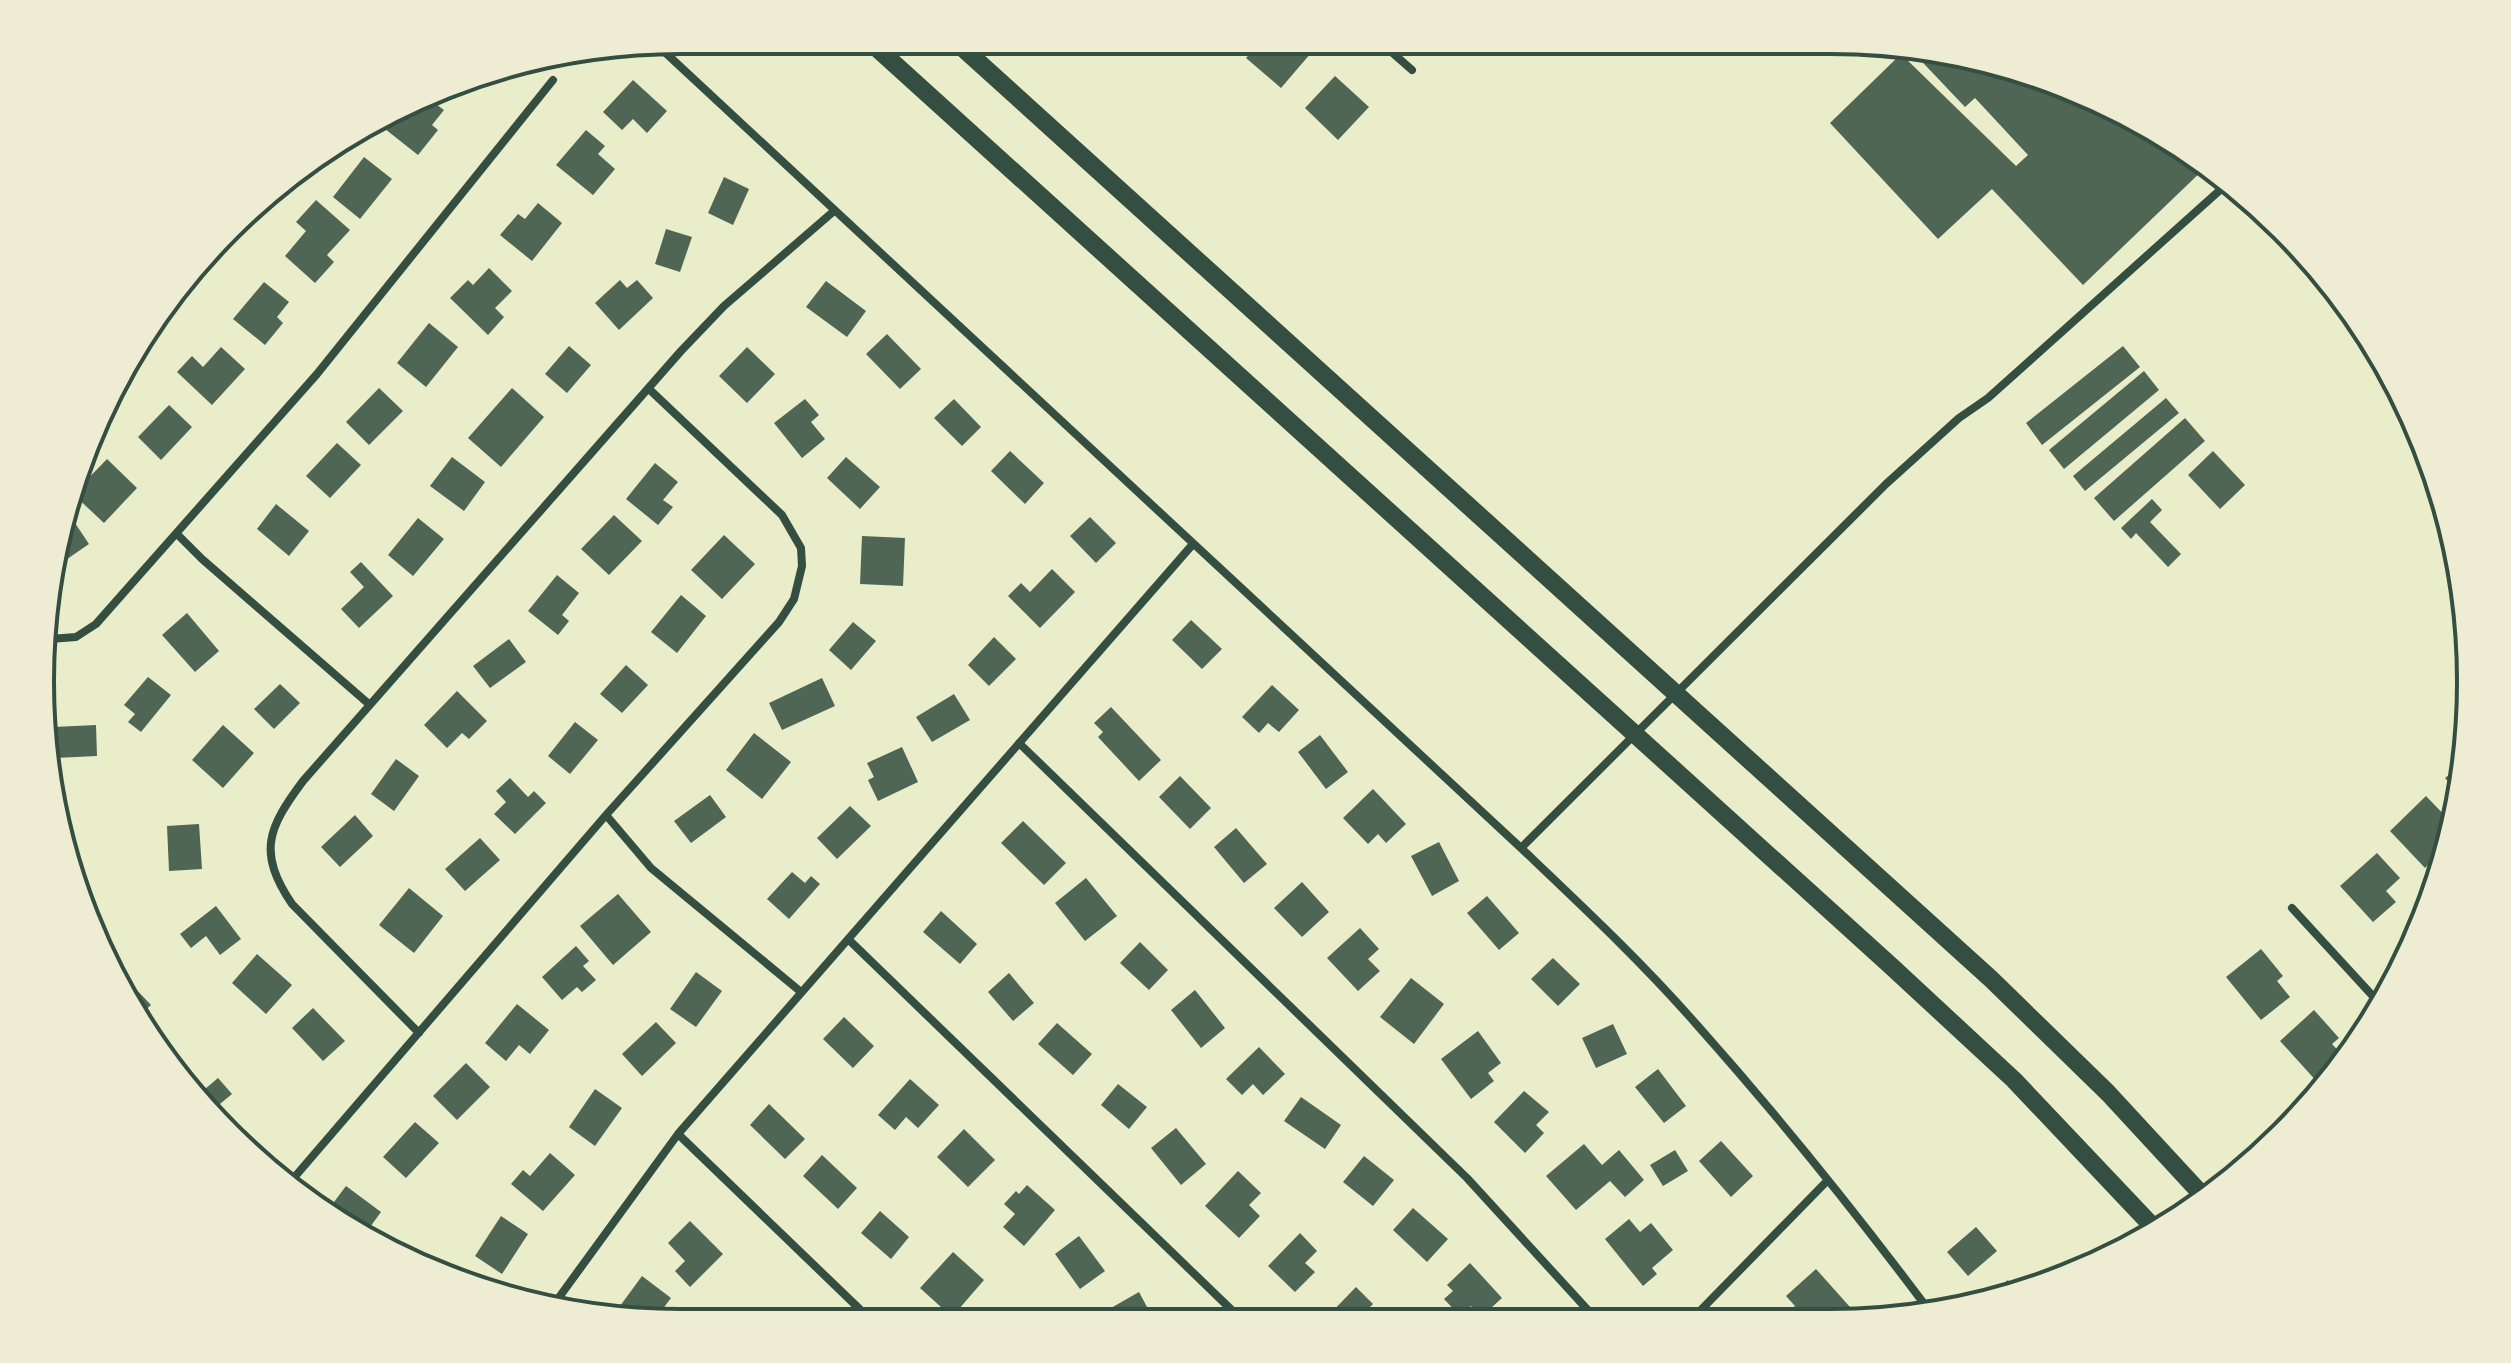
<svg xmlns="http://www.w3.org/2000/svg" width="2511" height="1363" font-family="Roboto,sans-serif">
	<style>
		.building { fill: #4f6655 }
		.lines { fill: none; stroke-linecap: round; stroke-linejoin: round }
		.minor { stroke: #344e41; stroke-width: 8 }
		.motorway { stroke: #344e41; stroke-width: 18 }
		.rim { fill: none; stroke: #344e41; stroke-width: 4 }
	</style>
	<rect width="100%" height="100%" fill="#e9edc9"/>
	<path class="building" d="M1261,41h36l14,12 -30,35 -35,-30z
		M1908,47l88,15 154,64 57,40 -124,119 -91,-96 -54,50 -108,-116 71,-69 115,112 12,-11 -53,-57 -10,9z
		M485,73l-16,18 -10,-9 16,-8z
		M1335,76l34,31 -31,33 -33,-32z
		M633,80l34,31 -20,22 -14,-14 -11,11 -19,-18z
		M429,99l15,11 -12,15 6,5 -20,25 -38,-30z
		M586,130l19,16 -7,8 17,15 -22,26 -37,-30z
		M364,157l28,22 -32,40 -27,-22z
		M724,177l25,12 -16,36 -25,-12z
		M316,200l34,30 -23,25 7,7 -19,21 -30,-27 21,-25 -10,-9z
		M538,203l24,20 -30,38 -32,-26 18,-21 7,5z
		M666,229l26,8 -12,35 -25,-8z
		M489,268l23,23 -17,17 9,9 -16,18 -38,-37 18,-18 5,5z
		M620,280l7,8 10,-8 16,18 -34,32 -24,-27z
		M826,281l40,30 -19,26 -41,-30z
		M264,282l25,20 -12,15 6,6 -18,22 -32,-26z
		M429,323l29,24 -32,40 -29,-24z
		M887,334l34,35 -21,20 -34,-35z
		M569,346l22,19 -24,28 -22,-19z
		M2123,346l17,21 -98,78 -16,-22z
		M221,347l24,22 -33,36 -35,-33 15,-16 11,11z
		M747,347l28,27 -28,29 -28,-27z
		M2144,371l15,19 -95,79 -15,-19z
		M379,388l24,23 -34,34 -23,-23z
		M512,388l32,29 -43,50 -33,-29z
		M2166,398l13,15 -94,78 -12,-15z
		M805,399l14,16 -8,7 14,17 -23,19 -28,-35z
		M954,399l27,28 -19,19 -28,-28z
		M169,405l23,22 -31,33 -23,-23z
		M2185,418l20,23 -91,80 -20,-23z
		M337,443l24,22 -31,33 -24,-22z
		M1010,451l34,32 -19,21 -34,-33z
		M2213,451l32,34 -25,24 -32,-34z
		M452,457l33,25 -21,29 -34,-25z
		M846,457l34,30 -20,22 -33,-31z
		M107,459l30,29 -33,35 -31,-29z
		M655,463l23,19 -15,18 10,7 -15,18 -32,-26z
		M2152,499l10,11 -12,12 31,32 -13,13 -32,-34 -5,6 -10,-11z
		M276,504l33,27 -20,25 -32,-27z
		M614,515l28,26 -33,34 -28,-26z
		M71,517l18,27 -32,22 4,-42z
		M1090,517l26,26 -20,20 -26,-27z
		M418,518l26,21 -31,37 -25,-21z
		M724,535l31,29 -33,35 -31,-29z
		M862,536l43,2 -2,48 -43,-2z
		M361,562l32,34 -34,32 -18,-19 23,-22 -14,-15z
		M1052,569l23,23 -35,36 -32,-32 13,-13 9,9z
		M557,575l22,18 -17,22 7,6 -11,14 -30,-24z
		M681,595l25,21 -29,37 -26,-21z
		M187,613l32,38 -24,21 -33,-37z
		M1191,620l31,29 -20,20 -30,-29z
		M853,622l23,19 -25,29 -22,-20z
		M994,637l22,22 -27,27 -21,-21z
		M509,639l17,23 -36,26 -17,-22z
		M626,665l22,20 -26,28 -22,-19z
		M148,677l23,18 -30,37 -13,-10 7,-8 -11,-9z
		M822,678l13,28 -53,24 -13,-27z
		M280,684l20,19 -26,26 -20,-20z
		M1272,685l27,25 -20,22 -11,-9 -9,10 -17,-16z
		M457,691l30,30 -18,18 -7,-6 -15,15 -23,-23z
		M954,694l16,26 -38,22 -16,-25z
		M1111,707l50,53 -22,21 -41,-44 5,-5 -9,-9z
		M575,722l23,18 -28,34 -22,-18z
		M96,725l1,31 -42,2 -2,-31z
		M223,725l31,28 -31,35 -31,-28z
		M754,733l37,29 -29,37 -36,-29z
		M1320,735l28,37 -22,17 -28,-37z
		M902,747l16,35 -40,19 -10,-21 6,-3 -7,-14z
		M396,759l23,17 -25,35 -23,-17z
		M2466,761v4l-7,29 -14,-16z
		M1180,776l31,32 -21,21 -31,-32z
		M510,778l18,19 6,-6 12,12 -31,31 -21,-20 12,-12 -10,-11z
		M1373,789l33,35 -20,19 -8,-9 -10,10 -25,-26z
		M710,795l16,22 -35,26 -17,-22z
		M2426,796l26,27 -15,16 8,9 -20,20 -35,-37z
		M850,806l21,20 -34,33 -20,-21z
		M355,815l18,21 -33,31 -19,-20z
		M1023,821l43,42 -22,22 -43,-42z
		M199,824l3,45 -33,2 -2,-45z
		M1236,828l31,36 -23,19 -30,-36z
		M480,838l20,22 -35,31 -20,-22z
		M1439,842l20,39 -27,15 -21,-40z
		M2377,853l23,25 -14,13 10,11 -23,20 -33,-36z
		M792,872l13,11 6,-7 9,8 -31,35 -22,-20z
		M1086,878l31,38 -32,25 -30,-38z
		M1302,882l27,30 -27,25 -28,-29z
		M409,888l34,28 -29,37 -35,-28z
		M618,894l33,38 -38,33 -33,-39z
		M1487,896l32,37 -20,17 -32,-37z
		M216,906l25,33 -21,16 -14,-19 -15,12 -11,-14z
		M941,911l36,33 -17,20 -37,-32z
		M1360,928l19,21 -11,10 12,12 -22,20 -31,-33z
		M1140,942l28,28 -19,20 -29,-27z
		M576,946l13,15 -6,5 13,14 -14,12 -5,-5 -15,13 -20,-23z
		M2261,949l22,27 -6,5 13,16 -29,23 -35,-43z
		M257,954l35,31 -26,29 -34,-31z
		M1553,958l27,26 -22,22 -27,-27z
		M115,967l36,38 -9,8 -28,-45z
		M696,972l26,19 -26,36 -26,-18z
		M1009,973l25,30 -21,18 -25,-29z
		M1411,978l33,26 -30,40 -34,-27z
		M1195,990l30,38 -24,20 -30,-38z
		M517,1004l32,26 -19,24 -11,-9 -13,16 -21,-18z
		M313,1008l32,33 -22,20 -31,-33z
		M2314,1010l25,28 -7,6 13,14 -26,26 -39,-43z
		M844,1017l30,29 -21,22 -30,-29z
		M656,1022l20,21 -34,33 -20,-22z
		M1057,1023l35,31 -19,21 -35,-31z
		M1613,1024l14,30 -31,14 -14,-30z
		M1478,1031l23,32 -13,10 6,8 -23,18 -30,-40z
		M1259,1047l26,27 -22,21 -10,-11 -11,11 -16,-16z
		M466,1063l24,24 -33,33 -24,-24z
		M187,1068l18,21 13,-11 14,16 -23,19 -9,-8 -20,-31z
		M1658,1069l28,37 -22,17 -29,-36z
		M910,1079l29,26 -21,23 -12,-11 -11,13 -17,-15z
		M1118,1084l29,23 -18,22 -28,-24z
		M595,1089l27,19 -27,38 -26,-19z
		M1524,1091l25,21 -13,13 8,8 -19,20 -31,-31z
		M1301,1097l40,28 -16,24 -41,-28z
		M769,1104l36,35 -20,20 -35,-34z
		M415,1122l24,21 -33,35 -23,-21z
		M1176,1128l30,36 -25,21 -30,-37z
		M964,1129l31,31 -27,27 -31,-30z
		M245,1130l20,19 -5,5 -21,-17z
		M1721,1141l32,35 -22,21 -32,-36z
		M1584,1144l18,21 17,-15 25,30 -19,17 -15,-16 -34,29 -30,-34z
		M1675,1150l13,21 -25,15 -13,-21z
		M550,1153l25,22 -32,36 -32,-27 12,-14 7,6z
		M822,1155l35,33 -19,21 -35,-33z
		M1364,1156l30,24 -21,26 -30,-24z
		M1238,1171l23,22 -12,12 11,11 -21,22 -34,-32z
		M1027,1185l28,25 -31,36 -21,-19 12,-13 -11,-10 12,-13 3,3z
		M346,1186l35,26 -19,26 -34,-28z
		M1413,1208l35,31 -21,23 -34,-32z
		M880,1211l29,26 -18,22 -30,-26z
		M501,1216l27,18 -26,40 -27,-18z
		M1629,1219l11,13 11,-9 22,27 -21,18 5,6 -14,12 -38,-47z
		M690,1221l33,33 -33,33 -15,-16 10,-10 -17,-18z
		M1976,1227l21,24 -29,25 -21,-24z
		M1300,1233l17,18 -12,12 10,9 -20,20 -27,-26z
		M1079,1236l26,35 -25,18 -25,-35z
		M953,1252l31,28 -32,37 -32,-29z
		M1470,1263l32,35 -21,19 -10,-11 -11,10 -16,-17 9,-8 -6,-6z
		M1816,1269l42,47 -2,2h-65l-4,-5 8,-7 -9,-10z
		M642,1276l29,22 -9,12 11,8 -3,4h-29l-21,-16z
		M2025,1278l8,11 -53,13 28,-22 5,7z
		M1356,1287l17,17 -13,13 3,2h-38z
		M1139,1292l15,28h-55l-2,-4z"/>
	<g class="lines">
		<path class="minor" d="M1379,41l33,29
			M656,44l865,804c60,57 121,114 176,177 82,92 160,189 234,288
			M177,534l25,25 168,146
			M50,639l26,-2 20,-13 221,-250 236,-294
			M1019,743l448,435 129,141
			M606,815l45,53 150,124
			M1521,848l365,-364 73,-66 29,-20 241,-216
			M2292,908l90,98
			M848,939l394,381
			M2376,999l20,-20
			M419,1033l-127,-129c-35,-52 -24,-76 11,-123l378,-430 43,-45 110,-95
			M678,1134l194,187
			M292,1180l314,-365 173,-193 15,-23 8,-33 -1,-18 -19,-33 -133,-126
			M552,1307l126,-173 515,-590
			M1693,1318l134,-137"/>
		<path class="motorway" d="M868,40l1023,926 123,114 142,150
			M954,40l1037,939 117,114 97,105"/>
	</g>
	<path d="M0 0H2511V1363H0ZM681 54H1830A627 627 0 0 1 2457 681V682A627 627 0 0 1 1830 1309H681A627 627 0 0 1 54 682V681A627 627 0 0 1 681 54Z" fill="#eeecd3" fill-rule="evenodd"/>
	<path class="rim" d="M681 54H1830A627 627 0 0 1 2457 681V682A627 627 0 0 1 1830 1309H681A627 627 0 0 1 54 682V681A627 627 0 0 1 681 54Z"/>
</svg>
